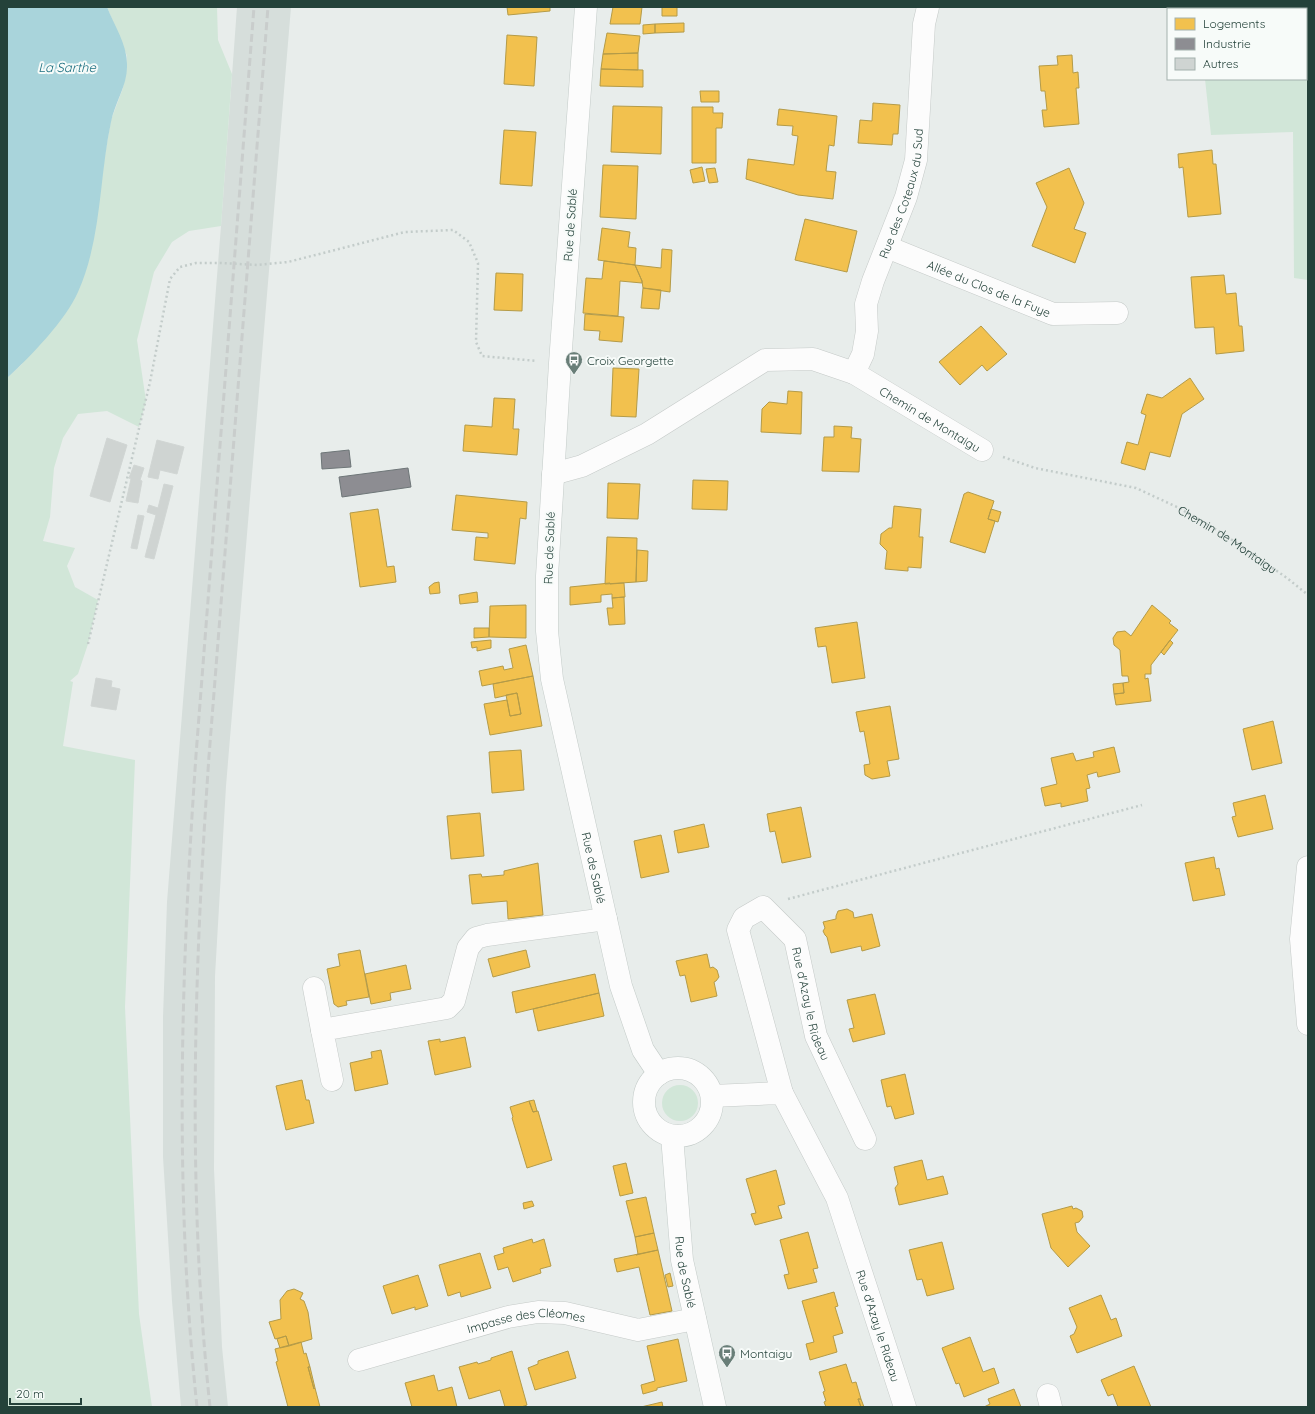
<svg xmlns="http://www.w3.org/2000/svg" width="1315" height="1414" font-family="Quicksand,sans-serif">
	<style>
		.built { fill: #d6dedb }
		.green { fill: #d1e6d8 }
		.water { fill: #a9d4db }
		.homes { fill: #f2c14e; stroke: #b49b48 }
		.industry { fill: #8d8d92; stroke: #6e7678 }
		.building { fill: #cfd4d2; stroke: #d1d6d4 }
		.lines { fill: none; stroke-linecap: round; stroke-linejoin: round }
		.street-casing { stroke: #c5cac8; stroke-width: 23 }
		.secondary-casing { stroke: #c3cbc8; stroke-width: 23 }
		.path { stroke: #c3ccca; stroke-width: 2.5; stroke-dasharray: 2 3; stroke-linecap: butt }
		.street { stroke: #fcfcfc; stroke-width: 22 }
		.secondary { stroke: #fcfcfc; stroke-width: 22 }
		.rail { stroke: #c9cdcc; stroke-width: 3; stroke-dasharray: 8 4; stroke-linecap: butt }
		.labels { text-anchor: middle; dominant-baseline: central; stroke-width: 4; stroke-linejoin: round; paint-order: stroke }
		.street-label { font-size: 12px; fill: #24423a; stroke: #f7fbf9 }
		.poi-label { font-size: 12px; fill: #24423a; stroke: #f7fbf9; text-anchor: start }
		.water-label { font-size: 13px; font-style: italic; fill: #1c6f80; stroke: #f7fbf9 }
	</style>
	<rect width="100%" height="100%" fill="#e8edeb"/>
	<path class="built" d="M237,7h54l-65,779 -11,190 -1,193 8,178 6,60h-47l-9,-106 -9,-144v-140l4,-115 54,-676z"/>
	<path class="green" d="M107,7h110l1,33 14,34 -11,152 -32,5 -17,11 -18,30 -17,68 9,61 -7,26 -32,-16 -29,3 -15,24 -9,30 -4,49 -7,24 32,7 -8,18 8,21 23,13 -10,44 -10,30 -8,7 3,1 -10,64 72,14 -10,247 14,307 13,93h-145v-1029l15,-14 82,-204 7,-40 12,-32 4,-32z
		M1197,7h111v273l-14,-2 -1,-146 -82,3 -6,-56h101v-70h-108z
		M662 1103a18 18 0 1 1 36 0a18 18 0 1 1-36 0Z"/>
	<path class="water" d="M7,7h100c7,18 20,37 20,57 1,21 -12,38 -16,58 -12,56 -9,116 -33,170 -12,28 -48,65 -71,86z"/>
	<path class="homes" d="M507,7h43v4l-42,4z
		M613,7h29l-2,17h-30z
		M662,7h15v9h-15z
		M684,23v9l-29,1v-9z
		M655,24v9l-12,1v-9z
		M607,33l33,3 -2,17 -35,1z
		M507,35l30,2 -3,49 -30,-2z
		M638,53v17l-37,-1 2,-15z
		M1072,55l1,18 5,-1 1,16h-3l3,36 -35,3 -2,-17h5l-2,-19h-4l-2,-25 19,-1 -1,-9z
		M601,69l42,1v17l-43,-1z
		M700,91h19v11h-18z
		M873,103l27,2 -2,29h-5l-1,11 -34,-2 2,-23 12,1z
		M613,106l49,1 -1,47 -50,-2z
		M692,107h21v6h10l-1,15h-6v35h-24z
		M779,109l58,7 -3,30 -5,-1 -3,26 10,1 -3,27 -35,-4 -52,-16 2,-20 46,6 4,-29 -6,-1 1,-9 -16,-1z
		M504,130l32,2 -4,54 -32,-2z
		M1212,150l1,14h3l5,50 -33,3 -5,-50 -4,1 -1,-14z
		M603,165l35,1 -2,53 -36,-2z
		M702,167l3,14 -12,2 -3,-13z
		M715,168l3,14 -9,1 -3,-14z
		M1069,168l15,35 -10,26 12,4 -11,30 -43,-17 15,-39 -11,-24z
		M805,219l52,12 -10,41 -52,-12z
		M602,228l28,4 -2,15 8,1 -1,17 -37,-5z
		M662,249l10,1 -2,42 -27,-4 -1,-7 -7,-16 26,3z
		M604,261l31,4 7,16v2l-22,-2 -2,35 -35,-3 3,-35 16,1z
		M496,273l27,1 -1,37 -28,-1z
		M1224,275l2,19 10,-1 3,33h3l2,25 -28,3 -2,-27 -19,1 -4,-51z
		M643,288l18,2 -2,19 -18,-1z
		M585,314l39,3 -2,25 -23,-2 1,-9 -16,-1z
		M981,326l26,28 -20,17 -5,-6 -22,20 -21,-23z
		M613,368l26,1 -3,48 -25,-1z
		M1190,378l14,21 -22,15 -12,43 -20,-5 -5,18 -24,-7 6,-21 11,3 8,-30 -5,-2 6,-19 15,4z
		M788,391l14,1 -1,42 -40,-2 1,-23 7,-7 18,2z
		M494,398l21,1 -2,30h6l-2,26 -54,-4 2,-26 27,2z
		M834,426l18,1 -1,11 10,1 -2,33 -37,-1 2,-34h10z
		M693,480l35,1 -1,29 -35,-1z
		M608,483l32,1 -2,35 -31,-1z
		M968,492l26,9 -6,18 7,2 -10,32 -35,-11 14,-48z
		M456,495l71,7 -1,17 -6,-1 -5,46 -41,-4 2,-23 12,1v-5l-36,-3z
		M894,506l27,3 -2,28h4l-2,31 -13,-1v4l-23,-2 2,-18 -7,-7 1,-10 8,-6h3z
		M378,509l9,58 7,-1 2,16 -36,5 -10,-74z
		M991,509l10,3 -3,10 -10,-3z
		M607,537l30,1 -1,44 -31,2z
		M637,550l11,1 -1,30 -11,1z
		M439,582l1,11 -10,1 -1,-7 5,-4z
		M610,583v1l14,-1 1,14 -13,1v-4l-11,1v7l-31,3v-18z
		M477,592l1,10 -18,2 -1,-9z
		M624,597l1,27 -16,1 -2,-17h6l-1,-10z
		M526,605v33l-37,-1 1,-31z
		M1152,605l19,16 -2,2 9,7 -27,35v9h-6v5l3,-1 3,23 -35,4 -2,-11 10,-1 -1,-10 6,-1 -1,-6h-6l-2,-26 -6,-5 -1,-7 4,-6 8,-1 6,5z
		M857,622l8,56 -33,5 -6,-37 -8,1 -3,-19z
		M474,628h15v9l-15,1z
		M491,640v8l-14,3v-4l-5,1 -1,-6z
		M1170,640l3,3 -9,12 -3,-3z
		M526,645l7,31 -51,10 -3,-15 24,-5 1,4 9,-2 -4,-19z
		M533,676l9,50 -52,9 -6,-31 23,-4 3,16 11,-2 -4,-21 -22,5 -2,-14z
		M1123,683l1,10 -10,1 -1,-10z
		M517,693l4,21 -11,2 -4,-21z
		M890,706l9,53 -12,2 3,15 -18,3 -7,-4 -1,-10 6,-1 -6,-33 -4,1 -4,-20z
		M1273,721l9,42 -30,7 -9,-41z
		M1114,747l6,25 -22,5 -1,-5 -10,3 3,13 -4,1 2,12 -27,6v-4l-16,3 -4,-18 16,-4 -6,-26 22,-5 3,8 18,-4 -1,-5z
		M521,750l3,40 -32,3 -3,-41z
		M1265,795l8,34 -35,8 -6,-20 4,-1 -3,-13z
		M801,807l10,50 -29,6 -7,-32 -5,1 -3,-18z
		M480,813l4,43 -33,3 -4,-43z
		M704,824l5,23 -31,6 -4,-22z
		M661,835l8,37 -28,6 -7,-37z
		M1214,857l2,12 3,-1 6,27 -32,6 -8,-38z
		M538,863l5,52 -35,4 -1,-18 -35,3 -3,-29 12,-1 1,3 22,-2v-4z
		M847,909l6,3 1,6 18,-4 8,32 -18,5 -1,-5 -30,7 -4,-16 -2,-2 -2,-4 2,-3 -2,-6 13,-3v-3l2,-5z
		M360,950l9,47 -23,4 1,4 -9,2 -4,-3 -7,-35 13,-3 -2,-12z
		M526,950l4,17 -37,10 -5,-18z
		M707,954l3,14 3,-1 4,3 2,7 -3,4 -2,1 3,14 -26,6 -6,-27 -5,1 -4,-15z
		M406,965l5,24 -21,4 1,7 -20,4 -6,-30z
		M595,974l4,19 -83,20 -4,-21z
		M599,993l5,23 -66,15 -5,-22z
		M875,994l10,40 -32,8 -4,-13 5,-1 -7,-28z
		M465,1037l6,30 -36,8 -7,-34 12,-2v3z
		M381,1050l7,34 -33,7 -5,-28 22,-5 -1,-6z
		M905,1074l9,40 -19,5 -4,-13 -4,1 -6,-27z
		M302,1080l4,20h3l5,23 -28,7 -10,-44z
		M534,1100l3,11 -4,1 -4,-11z
		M529,1101l4,11 5,-1 14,49 -25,8 -15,-50 1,-1 -3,-10z
		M922,1160l5,20 16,-4 5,18 -49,11 -4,-17 3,-4 -4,-17z
		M626,1163l7,30 -13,3 -7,-30z
		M776,1170l9,34 -7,2 4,12 -27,7 -4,-11 5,-1 -10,-34z
		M646,1197l8,36 -19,4 -9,-36z
		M532,1201l2,5 -10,3 -1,-6z
		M1072,1206l1,3 3,-1 6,3 1,6 -4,5 -4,1 2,9 13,14 -22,21 -17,-19 -9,-34z
		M808,1232l10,36 -5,1 4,13 -29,7 -4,-14 5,-1 -9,-34z
		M654,1233l4,17 -22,5 2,-1 -3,-17z
		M532,1239l1,4 11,-4 7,27 -11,3 1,4 -28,9 -5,-15 -10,3 -4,-14 10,-3 -1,-5z
		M942,1242l12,47 -27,7 -5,-17 -5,1 -8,-30z
		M658,1250l14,61 -22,4 -11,-48 -22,5 -3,-13z
		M480,1253l11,35 -30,9 -1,-5 -12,4 -9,-31z
		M670,1273l3,13 -5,1 -3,-12z
		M418,1275l10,31 -13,4v-3l-23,7 -9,-28z
		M294,1289l9,4 -3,6 4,2 4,11 4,27 -23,7 -3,-10 -11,3 -6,-17 12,-3 -1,-19 7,-9z
		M834,1292l4,14 -3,1 8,26 -10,3 4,16 -27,8 -4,-16 8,-2 -12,-41z
		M1101,1295l10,25 5,-2 6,18 -45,17 -7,-17 4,-2 3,-7 -8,-19z
		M286,1336l3,10 -9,2 -3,-9z
		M970,1337l13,35 11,-4 5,15 -35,14 -5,-14 -3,1 -14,-36z
		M678,1339l9,42 -30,7v2l-14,4 -2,-9 14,-4 -8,-35z
		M301,1342l3,12 2,-1 4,14h-2l6,22 1,-1 5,19h-32l-12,-45 2,-1 -3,-12z
		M512,1351l15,54 -6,2h-16l-5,-17 -31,9 -10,-32 18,-5 1,2 13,-4v-2z
		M568,1351l8,27 -41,12 -7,-22 10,-4v-3z
		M846,1364l6,19 4,-1 5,17h-3l3,8h-35l-2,-5 2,-1 -3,-9 2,-1 -6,-19z
		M1134,1366l17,41h-33l-5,-13 -5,2 -7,-16z
		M308,1367h2l5,21 -1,1z
		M434,1375l4,16 14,-4 5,20h-45l-7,-24z
		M1014,1389l7,18h-37l6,-3 -2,-5z
		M858,1399h3l3,8h-3z
		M662,1402l1,5h-22z"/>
	<path class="industry" d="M349,450l2,17 -29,2 -1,-16z
		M408,468l3,19 -69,10 -3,-20z"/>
	<path class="building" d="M107,438l20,7 -17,57 -20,-6z
		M157,440l27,7 -7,27 -17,-4 -2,9 -10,-2z
		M134,465l10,3 -4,12 2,1 -4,22 -12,-2 5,-22 -2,-1z
		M164,484l9,2 -19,73 -9,-2 11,-42 -9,-3 2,-7 9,3z
		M138,515l6,1 -7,33 -6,-1z
		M96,678l16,3 -1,6 9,2 -4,21 -25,-4z"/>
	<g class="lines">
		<g class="street-casing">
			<g id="street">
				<path id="s2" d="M887,247l166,67 64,-1"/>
				<path id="s3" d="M854,373l9,-19 4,-23 -1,-27 7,-23 33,-84 10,-37 8,-136 4,-17"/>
				<path id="s4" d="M553,474l29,-8 65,-32 118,-74 48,-1 41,14 128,77"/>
				<path d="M1308,867l-7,72 7,85"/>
				<path d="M314,988l8,42"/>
				<path d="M332,1080l-10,-50 125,-22 7,-7 14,-53 8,-10 11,-3 119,-16"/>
				<path id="s5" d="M782,1093l-44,-163 6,-12 19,-11 32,32 21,97 49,103"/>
				<path id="s6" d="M712,1096l70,-3 55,105 68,209"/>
				<path id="s7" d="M359,1360l149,-43 30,-5 27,1 73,17 57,-11"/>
				<path d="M1048,1395l3,12"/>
			</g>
		</g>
		<g class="secondary-casing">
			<g id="secondary">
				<path id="s8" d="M586,7l-26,356 -13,213v55l5,48 69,307 22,64 16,24"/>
				<circle cx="678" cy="1102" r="34"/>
				<path id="s9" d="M672,1136l10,124 33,147"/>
			</g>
		</g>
		<g class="path">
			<path id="s1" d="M1003,457l32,11 101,20 43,20 43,25 65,45 21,17"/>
			<path d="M88,644l62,-262 20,-103 10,-12 16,-4h25l36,2 31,-3 117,-30 48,-2 16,12 9,21 -2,79 6,14 55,5"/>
			<path d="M788,899l354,-94"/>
		</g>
		<use href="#street" class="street"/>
		<use href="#secondary" class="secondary"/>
		<path class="rail" d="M197,1407c-23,-217 -16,-435 -1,-652l58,-748
			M210,1407c-23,-217 -16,-434 -1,-651l59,-749"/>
	</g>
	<defs>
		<g id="bus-pin" transform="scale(0.9)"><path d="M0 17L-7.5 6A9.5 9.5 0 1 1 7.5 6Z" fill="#697e78" stroke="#f7fbf9"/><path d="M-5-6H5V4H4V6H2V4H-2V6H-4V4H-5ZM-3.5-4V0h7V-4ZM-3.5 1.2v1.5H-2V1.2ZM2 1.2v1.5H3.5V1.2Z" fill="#fff"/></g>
	</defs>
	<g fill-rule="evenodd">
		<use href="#bus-pin" x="574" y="360"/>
		<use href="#bus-pin" x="727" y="1353"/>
	</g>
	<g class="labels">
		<g class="street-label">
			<text stroke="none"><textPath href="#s3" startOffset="188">Rue des Coteaux du Sud</textPath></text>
			<text transform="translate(570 225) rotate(-86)">Rue de Sablé</text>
			<text stroke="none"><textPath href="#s2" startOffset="110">Allée du Clos de la Fuye</textPath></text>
			<text stroke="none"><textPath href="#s4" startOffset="422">Chemin de Montaigu</textPath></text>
			<text stroke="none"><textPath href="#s1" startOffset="242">Chemin de Montaigu</textPath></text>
			<text transform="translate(549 548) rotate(-88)">Rue de Sablé</text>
			<text stroke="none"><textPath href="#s8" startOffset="867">Rue de Sablé</textPath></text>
			<text stroke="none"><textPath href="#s5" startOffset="316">Rue d'Azay le Rideau</textPath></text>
			<text stroke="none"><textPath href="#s9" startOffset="137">Rue de Sablé</textPath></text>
			<text stroke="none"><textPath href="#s7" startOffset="173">Impasse des Cléomes</textPath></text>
			<text stroke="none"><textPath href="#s6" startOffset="323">Rue d'Azay le Rideau</textPath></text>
		</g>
		<g class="poi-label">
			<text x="587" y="360">Croix Georgette</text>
			<text x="740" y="1353">Montaigu</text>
		</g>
		<g class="water-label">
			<text x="67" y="67">La Sarthe</text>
		</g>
	</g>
	<rect width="1315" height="1414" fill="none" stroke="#24423a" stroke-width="16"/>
	<rect x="1167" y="8" width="140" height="72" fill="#f7fbf9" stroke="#a3b1ad"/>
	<rect x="1175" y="18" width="20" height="12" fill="#f2c14e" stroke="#a3b1ad"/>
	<text x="1203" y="28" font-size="12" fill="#24423a">Logements</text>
	<rect x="1175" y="38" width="20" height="12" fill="#8d8d92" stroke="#a3b1ad"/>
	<text x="1203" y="48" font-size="12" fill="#24423a">Industrie</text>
	<rect x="1175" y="58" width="20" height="12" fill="#cfd4d2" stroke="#a3b1ad"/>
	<text x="1203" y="68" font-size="12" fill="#24423a">Autres</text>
	<path d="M10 1398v6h71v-6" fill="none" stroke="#24423a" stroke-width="2"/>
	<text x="16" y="1398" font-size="12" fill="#24423a" stroke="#f7fbf9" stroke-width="3" paint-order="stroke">20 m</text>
</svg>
